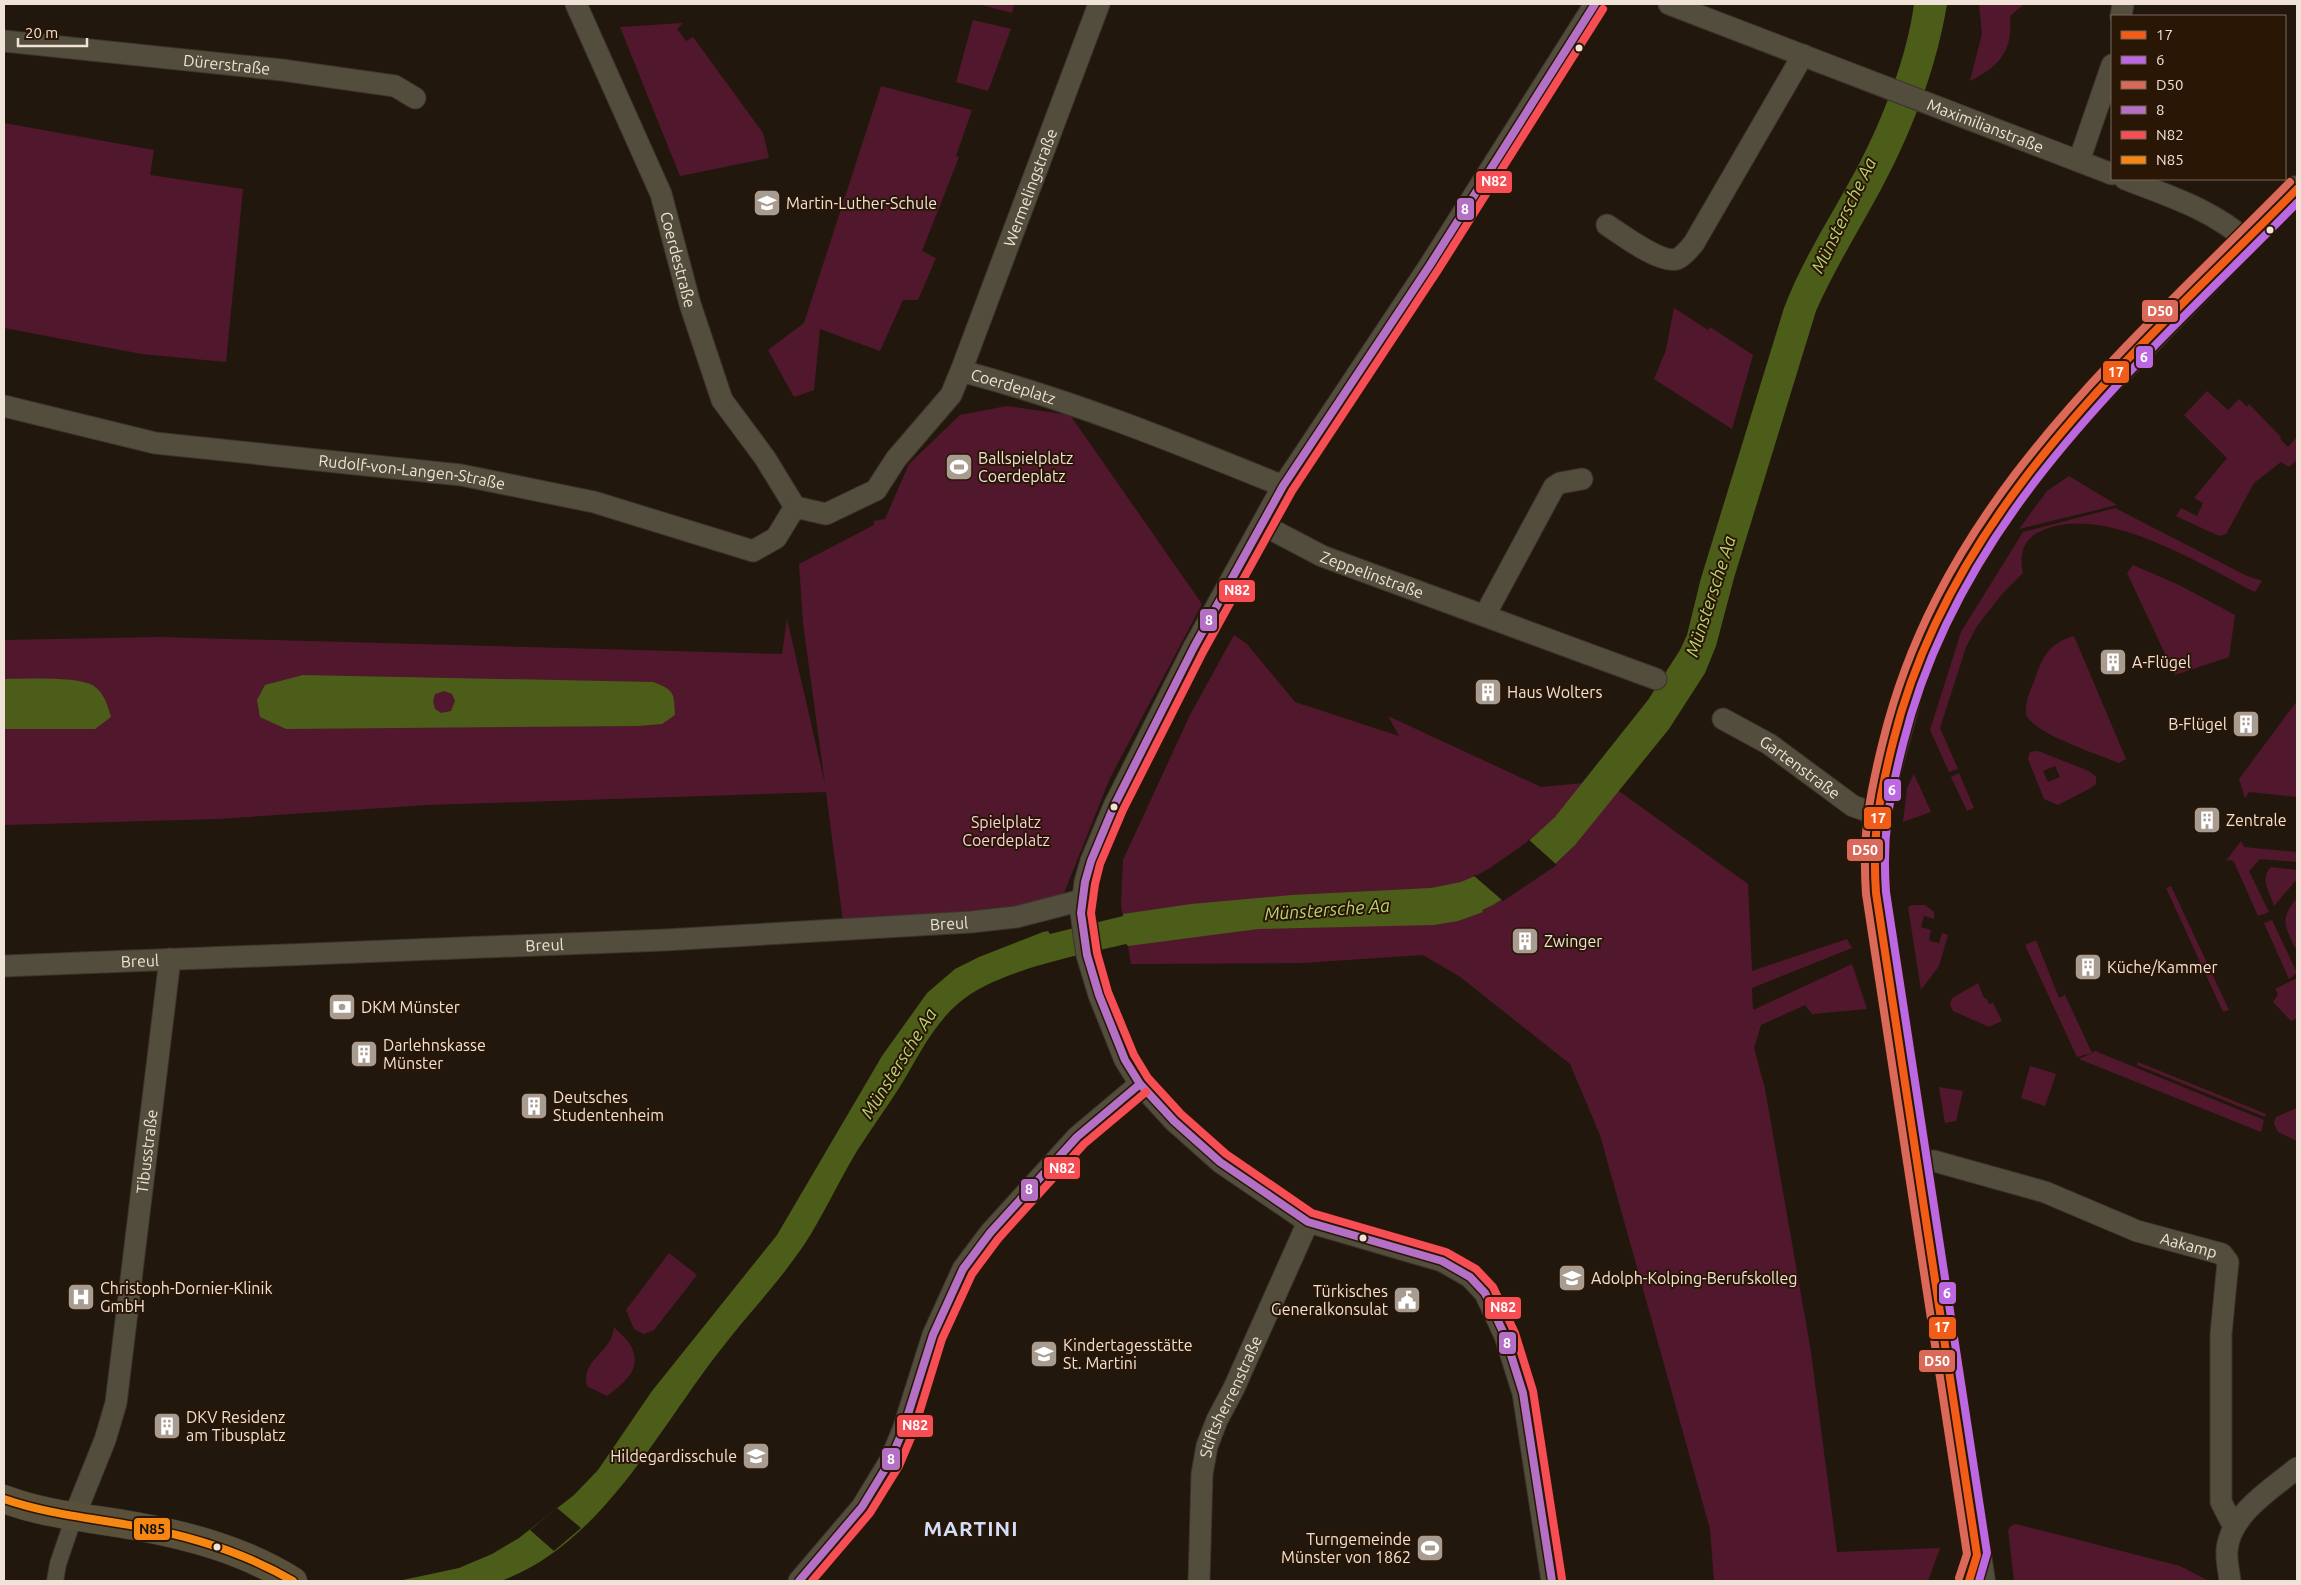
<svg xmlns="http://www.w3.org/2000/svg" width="2301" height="1585" font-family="Ubuntu,sans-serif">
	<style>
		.green { fill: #51182d; fill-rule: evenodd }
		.water { fill: #4b5d19; fill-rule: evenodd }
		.pier { fill: #22170d }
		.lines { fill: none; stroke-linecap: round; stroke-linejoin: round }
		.pedestrian-casing { stroke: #3d332b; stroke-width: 18 }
		.minor-casing { stroke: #3d332b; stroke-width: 23 }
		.tertiary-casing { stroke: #3d332b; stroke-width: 28 }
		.secondary-casing { stroke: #3d332b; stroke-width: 29 }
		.pedestrian { stroke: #524d3c; stroke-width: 16 }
		.minor { stroke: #524d3c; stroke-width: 21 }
		.tertiary { stroke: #524d3c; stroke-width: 26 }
		.secondary { stroke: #58503a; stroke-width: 28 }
		.bus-1-casing { stroke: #2a1605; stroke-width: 11 }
		.bus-2-casing { stroke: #2a1605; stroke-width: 11 }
		.bus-3-casing { stroke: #2a1605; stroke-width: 11 }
		.bus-4-casing { stroke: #2a1605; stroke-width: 11 }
		.bus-5-casing { stroke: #2a1605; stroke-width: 11 }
		.bus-6-casing { stroke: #2a1605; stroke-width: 11 }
		.bus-1 { stroke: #f25c19; stroke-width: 8 }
		.bus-2 { stroke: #bc68e3; stroke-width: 8 }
		.bus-3 { stroke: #da6959; stroke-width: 8 }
		.bus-4 { stroke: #b470c5; stroke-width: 8 }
		.bus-5 { stroke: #f64e54; stroke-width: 8 }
		.bus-6 { stroke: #f68712; stroke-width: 8 }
		.bus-dot { fill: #f0e2d7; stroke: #2a1605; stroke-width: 2 }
		.labels { text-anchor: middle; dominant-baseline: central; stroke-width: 4; stroke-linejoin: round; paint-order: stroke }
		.street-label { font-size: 16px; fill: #f0e2d7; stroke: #2a1605 }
		.poi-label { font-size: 16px; fill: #f0e2d7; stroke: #2a1605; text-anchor: start }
		.park-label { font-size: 16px; fill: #facedb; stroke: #2a1605 }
		.water-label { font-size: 18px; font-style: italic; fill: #b5d572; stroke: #2a1605 }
		.district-label { font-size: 21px; font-weight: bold; letter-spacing: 1px; fill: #d2dffa; stroke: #2a1605 }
		.line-badge { stroke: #2a1605; stroke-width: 2 }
		.badge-label { font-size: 14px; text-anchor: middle; font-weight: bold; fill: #fff }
		.pale-badge-label { font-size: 14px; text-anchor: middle; font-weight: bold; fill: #111 }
	</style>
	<rect width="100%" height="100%" fill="#22170d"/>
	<path class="green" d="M978,4h36l-2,9z
		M1979,4h45l-14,12c3,35 -10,50 -40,65l12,-47z
		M973,20l38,9 -23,62 -32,-9z
		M683,23l-6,6 9,12 7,-4 70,96 6,25 -89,18 -60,-149z
		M881,86l91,24 -16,46 3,1 -37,94 14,7 -18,42h-15l-23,51 -60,-22 -6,61 -20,7 -26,-47 36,-27z
		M4,123l150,27 -4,25 93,14 -17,173 -84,-8 -138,-26z
		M1674,308l34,22 2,-3 43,28 -21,74 -78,-50 12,-29z
		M2207,391l21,19 11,-11 8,8 2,-3 32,33 -1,2 8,8 9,-10v23l-8,7 -8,-5 -27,21 -28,51 -7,2 -43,-20 5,-8 16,8 6,-13 -9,-5 33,-40 -43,-43z
		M1007,406l63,9 132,189 -92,174 -50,125 -182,19h-35l-17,-130 -398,13 -210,14 -214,6v-185l155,-3 623,17 5,-35 38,165 -22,-161 -4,-59 75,-39v-4l11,-2 24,-55 51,-49z
		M2069,476l48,29 -98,24 28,-38z
		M2115,508l132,68 15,5 -7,11c-55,-28 -156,-93 -218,-59 -15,9 -18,24 -14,40l-21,21 -25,32 -11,21 -26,81 18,41 -9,3 -19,-42 31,-98 62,-100z
		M2133,565l46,20 56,30 -6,42 -54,18 -48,-102z
		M1234,635l13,9 48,58 104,34 -11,-20 153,71 64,-6 143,103 4,87 95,-32 5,9 -100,40 1,22 99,-46 15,45 -55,5 -7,-9 -44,20 -7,23 11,41 46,263 26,200 103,-4 -12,33h-214l-4,-52 -110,-394 -30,-71 -111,-88 -36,-21 -121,8 -171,1 -10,-59 2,-45 67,-145z
		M2074,636l52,123 -7,4c-18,-8 -91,-31 -93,-50 -1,-13 6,-26 10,-37 8,-23 15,-33 38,-40z
		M2297,701v96l-48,-5 -4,6 -6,-19z
		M2038,751l51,20 7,6v7l-5,4 -33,17 -14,-6 -16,-40 2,-7zM2055,766l5,11 -12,5 -5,-11z
		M1959,773l15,35 -7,3 -16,-34z
		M1914,774l17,38 -28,10 4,-34z
		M2241,841l3,6 53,5v10l-37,-3 -11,12 20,41 -11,4 -24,-54 -3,-2 -5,1z
		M2271,867l26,3v9l-23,27c-4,-13 -15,-28 -3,-39z
		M2171,886l58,124 -6,2 -57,-124z
		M2297,898v50h-2c-11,-24 -15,-29 2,-50z
		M1912,905h13l9,7v7l-10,-3 -3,11 10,3 -2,11 10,2 3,-10 6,2 -9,31 -18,24 -13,-83z
		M2272,920l25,53 -8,6 -25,-56z
		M2036,940l23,58 6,-3 27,58 3,-2 169,69 -3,12 -182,-73 13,-6 -15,4 -52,-112z
		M2297,978v40l-6,3 -18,-19 5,-8 -3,-5z
		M1978,983l6,15h2l3,6 4,-1 9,18 -13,6 -36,-16 -3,-7 2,-6z
		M2138,1062l128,52 -1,3 -128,-52z
		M2030,1066l26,8 -11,32 -24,-8z
		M1939,1087l24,4 -7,30 -11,2z
		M2297,1108v33l-19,-9 -4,-9 2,-6z
		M669,1253l28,22 -43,55 -10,4 -10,-5 -8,-19z
		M614,1327c5,6 15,13 18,21 10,23 -10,36 -25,48l-20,-10c-5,-21 12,-28 22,-44 3,-4 4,-10 5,-15z
		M2016,1524l164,42 29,15h-195l-6,-51 3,-4z"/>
	<path class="water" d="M1914,4h33c-9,56 -29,111 -54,162 -24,49 -55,95 -77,145l-82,267 -18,68 -11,27 -36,56 -94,116 -20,19 -62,41 -11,5 1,2 -25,9 -24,4 -176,4 -130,17 -2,-2c-46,11 -131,27 -166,58 -26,21 -42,55 -59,83 -14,22 -30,44 -44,66 -14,23 -25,46 -38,69 -27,50 -67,88 -101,133 -62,80 -117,191 -217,228h-103l61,-13 33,-14 27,-16 55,-43 24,-25 54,-79 125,-156 105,-179 45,-63 28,-24 24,-12 64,-25 5,-1 2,3 73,-18v-2l68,-10 101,-9 139,-7 30,-6 14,-6 2,2 54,-36 -2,-1 26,-24 93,-117 32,-50 7,-15 14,-57 83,-270c19,-50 49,-95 74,-142 25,-48 49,-109 56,-162z
		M303,675l350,7c22,8 21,11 22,33l-13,9 -24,2 -352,3 -26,-12 -3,-17 8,-15zM444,691l8,3 3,7 -4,10 -10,2 -6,-4 -2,-8 2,-7z
		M4,679c20,0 74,-3 90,7 10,7 14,20 17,31l-16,12h-91z"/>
	<path class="pier" d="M1528,839l29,26 -54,36 -30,-26h4l13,-7 37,-26z
		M557,1508l24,20 -27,23 -24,-21z"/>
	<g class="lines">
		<g class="pedestrian-casing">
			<path id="pedestrian" d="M55,1581l3,-17 16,-47"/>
		</g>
		<g class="minor-casing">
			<g id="minor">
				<path id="s1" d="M576,4l85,190 29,110 32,96 43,58 30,49"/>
				<path id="s2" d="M1669,4l443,170"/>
				<path d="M2121,16l2,-12"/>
				<path id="s3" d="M4,41l278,29 113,16 20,12"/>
				<path d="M2079,161l33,-96"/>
				<path d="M2125,179c43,17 87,30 122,62"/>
				<path d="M1607,225c14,9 53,39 70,34 7,-3 13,-11 17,-16l109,-188"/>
				<path id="s4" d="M961,371l138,-367"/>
				<path id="s5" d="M4,406l151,37 306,32 133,27 159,49 23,-13 19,-31"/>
				<path id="s6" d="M795,507l31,7 50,-24 20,-31 55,-64 10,-24c111,29 216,72 322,115"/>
				<path id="s7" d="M1263,525l59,31 334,123"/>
				<path d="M1485,615l69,-128 6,-4 22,-4"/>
				<path id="s8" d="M1723,719l46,25 84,62 23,8"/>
				<path id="s9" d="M4,966l661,-26 306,-18 45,-5 66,-17"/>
				<path id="s10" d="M1919,1163l15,-2 111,31 92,39 85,23 6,8 -7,72v168l13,25"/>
				<path id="s11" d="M74,1517l31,-77 11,-37 54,-444"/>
				<path d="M799,1581l63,-74 28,-46 13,-31 30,-95 30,-66 27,-36 87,-96 63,-53"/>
				<path id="s12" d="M1199,1581l3,-107 5,-28 10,-26 17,-32 74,-166"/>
				<path d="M1552,1581l-29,-188 -18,-57 -20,-43 -15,-16 -28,-16 -134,-39 -88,-60 -46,-41 -34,-37 -15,-24 -26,-65 -12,-40 -6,-42 4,-31 6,-21 23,-55 80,-159 89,-161 147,-221 165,-261"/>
				<path d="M2230,1581c-1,-10 -4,-21 -3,-31 3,-36 45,-61 70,-82"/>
			</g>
		</g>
		<g class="tertiary-casing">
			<path id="tertiary" d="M1982,1581l-87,-571 -19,-117 -3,-41 3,-38 39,-143 21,-51 70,-119 54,-69 237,-243"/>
		</g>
		<g class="secondary-casing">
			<path id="secondary" d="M4,1499c42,16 87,19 131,27 56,10 110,25 158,55"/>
		</g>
		<use href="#pedestrian" class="pedestrian"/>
		<use href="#minor" class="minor"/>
		<use href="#tertiary" class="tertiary"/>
		<use href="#secondary" class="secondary"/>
		<g class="bus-1-casing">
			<path id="bus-1" d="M1969,1581l8,-26 -101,-662c-4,-58 3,-95 17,-151 58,-235 242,-388 404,-553"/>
		</g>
		<g class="bus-2-casing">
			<path id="bus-2" d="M1979,1581l8,-28 -101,-661c-4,-57 3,-93 17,-148 57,-230 235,-379 394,-541"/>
		</g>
		<g class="bus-3-casing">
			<path id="bus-3" d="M1959,1578l8,-24 -101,-660c-4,-59 3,-97 17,-153 59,-240 241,-390 407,-559"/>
		</g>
		<g class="bus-4-casing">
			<path id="bus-4" d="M799,1581l63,-74 28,-46 13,-31 30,-95 30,-66 27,-36 87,-96 63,-53
				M1552,1581l-29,-188 -18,-57 -20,-43 -15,-16 -28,-16 -134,-39 -88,-60 -46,-41 -34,-37 -15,-24 -26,-65 -12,-40 -6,-42 4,-31 6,-21 23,-55 80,-159 89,-161 147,-221 165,-261"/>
		</g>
		<g class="bus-5-casing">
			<path id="bus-5" d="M1562,1579l-29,-188 -18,-58 -22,-46 -17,-18 -30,-17 -134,-39 -86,-59 -45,-40 -33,-36 -14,-23 -26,-63 -11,-39 -6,-40 4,-29 5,-20 23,-54 80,-158 89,-161 146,-221 165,-261
				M812,1581l58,-68 29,-47 14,-33 29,-94 30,-65 26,-35 86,-95 62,-52"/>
		</g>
		<g class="bus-6-casing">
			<path id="bus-6" d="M4,1499c43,15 87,19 131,27 56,10 109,26 158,55"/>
		</g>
		<use href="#bus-1" class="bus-1"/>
		<use href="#bus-2" class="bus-2"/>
		<use href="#bus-3" class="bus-3"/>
		<use href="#bus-4" class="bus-4"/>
		<use href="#bus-5" class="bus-5"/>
		<use href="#bus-6" class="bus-6"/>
	</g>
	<defs>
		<g id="school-square" transform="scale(1.4375)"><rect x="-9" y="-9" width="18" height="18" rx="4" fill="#a89b90" stroke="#2a1605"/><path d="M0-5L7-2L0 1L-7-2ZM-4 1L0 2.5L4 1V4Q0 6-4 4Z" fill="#fff"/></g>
		<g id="stadium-square" transform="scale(1.4375)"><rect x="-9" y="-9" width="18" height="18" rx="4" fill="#a89b90" stroke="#2a1605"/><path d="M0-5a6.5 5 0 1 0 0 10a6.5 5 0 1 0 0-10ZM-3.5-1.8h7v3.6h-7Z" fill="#fff"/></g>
		<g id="building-square" transform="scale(1.4375)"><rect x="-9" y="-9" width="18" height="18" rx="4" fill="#a89b90" stroke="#2a1605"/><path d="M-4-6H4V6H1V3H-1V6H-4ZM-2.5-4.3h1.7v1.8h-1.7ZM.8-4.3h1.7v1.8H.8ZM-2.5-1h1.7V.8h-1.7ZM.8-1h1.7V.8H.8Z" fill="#fff"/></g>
		<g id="bank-square" transform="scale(1.4375)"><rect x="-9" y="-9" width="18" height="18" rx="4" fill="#a89b90" stroke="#2a1605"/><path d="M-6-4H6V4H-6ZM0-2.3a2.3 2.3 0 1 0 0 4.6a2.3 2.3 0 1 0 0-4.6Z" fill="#fff"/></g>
		<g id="hospital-square" transform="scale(1.4375)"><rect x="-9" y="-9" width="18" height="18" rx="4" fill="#a89b90" stroke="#2a1605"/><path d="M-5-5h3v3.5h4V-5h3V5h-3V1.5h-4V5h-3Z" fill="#fff"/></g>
		<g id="civic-square" transform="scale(1.4375)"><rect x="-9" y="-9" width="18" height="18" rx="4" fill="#a89b90" stroke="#2a1605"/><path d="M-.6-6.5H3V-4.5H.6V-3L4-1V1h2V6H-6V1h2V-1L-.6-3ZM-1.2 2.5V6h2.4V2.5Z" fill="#fff"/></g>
	</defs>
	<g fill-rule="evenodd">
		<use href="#school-square" x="767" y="203"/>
		<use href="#stadium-square" x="959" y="467"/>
		<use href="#building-square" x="2113" y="662"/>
		<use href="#building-square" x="1488" y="692"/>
		<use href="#building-square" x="2246" y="724"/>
		<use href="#building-square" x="2207" y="820"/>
		<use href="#building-square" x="1525" y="941"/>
		<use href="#building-square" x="2088" y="967"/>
		<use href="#bank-square" x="342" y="1007"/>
		<use href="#building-square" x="364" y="1054"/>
		<use href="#building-square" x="534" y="1106"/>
		<use href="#school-square" x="1572" y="1278"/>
		<use href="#hospital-square" x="81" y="1297"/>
		<use href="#civic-square" x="1407" y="1300"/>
		<use href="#school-square" x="1044" y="1354"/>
		<use href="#building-square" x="167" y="1426"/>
		<use href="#school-square" x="756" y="1456"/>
		<use href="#stadium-square" x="1430" y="1548"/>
	</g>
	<g class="bus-dot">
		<circle cx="1579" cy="48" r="4.5"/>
		<circle cx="2270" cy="230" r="4.5"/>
		<circle cx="1114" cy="807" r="4.5"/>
		<circle cx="1363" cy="1238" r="4.5"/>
		<circle cx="217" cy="1547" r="4.5"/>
	</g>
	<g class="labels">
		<g class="street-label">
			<text stroke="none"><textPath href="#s3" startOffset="224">Dürerstraße</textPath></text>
			<text stroke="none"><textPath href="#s2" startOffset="339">Maximilianstraße</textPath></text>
			<text stroke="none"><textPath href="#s4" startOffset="196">Wermelingstraße</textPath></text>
			<text stroke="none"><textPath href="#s1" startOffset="276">Coerdestraße</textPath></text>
			<text stroke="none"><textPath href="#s6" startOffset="289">Coerdeplatz</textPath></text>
			<text stroke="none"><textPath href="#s5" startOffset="414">Rudolf-von-Langen-Straße</textPath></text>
			<text stroke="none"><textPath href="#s7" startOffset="120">Zeppelinstraße</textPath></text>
			<text stroke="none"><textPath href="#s8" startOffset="91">Gartenstraße</textPath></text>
			<text stroke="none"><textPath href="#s9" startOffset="946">Breul</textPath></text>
			<text stroke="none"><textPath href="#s9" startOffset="541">Breul</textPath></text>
			<text stroke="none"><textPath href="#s9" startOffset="136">Breul</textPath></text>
			<text stroke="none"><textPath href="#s11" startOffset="375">Tibusstraße</textPath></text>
			<text stroke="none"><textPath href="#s10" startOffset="284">Aakamp</textPath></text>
			<text stroke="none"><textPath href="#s12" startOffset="190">Stiftsherrenstraße</textPath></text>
		</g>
		<g class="poi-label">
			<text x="786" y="203">Martin-Luther-Schule</text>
			<text x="978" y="458">Ballspielplatz<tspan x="978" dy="18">Coerdeplatz</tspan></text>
			<text x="2132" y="662">A-Flügel</text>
			<text x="1507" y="692">Haus Wolters</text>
			<text x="2227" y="724" text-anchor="end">B-Flügel</text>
			<text x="2226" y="820">Zentrale</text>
			<text x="1544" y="941">Zwinger</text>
			<text x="2107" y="967">Küche/Kammer</text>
			<text x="361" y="1007">DKM Münster</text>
			<text x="383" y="1045">Darlehnskasse<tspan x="383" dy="18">Münster</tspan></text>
			<text x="553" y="1097">Deutsches<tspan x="553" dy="18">Studentenheim</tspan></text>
			<text x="1591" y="1278">Adolph-Kolping-Berufskolleg</text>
			<text x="100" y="1288">Christoph-Dornier-Klinik<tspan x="100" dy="18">GmbH</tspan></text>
			<text x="1388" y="1291" text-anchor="end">Türkisches<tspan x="1388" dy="18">Generalkonsulat</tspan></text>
			<text x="1063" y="1345">Kindertagesstätte<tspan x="1063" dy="18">St. Martini</tspan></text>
			<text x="186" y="1417">DKV Residenz<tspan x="186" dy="18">am Tibusplatz</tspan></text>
			<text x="737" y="1456" text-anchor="end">Hildegardisschule</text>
			<text x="1411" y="1539" text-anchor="end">Turngemeinde<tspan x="1411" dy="18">Münster von 1862</tspan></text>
		</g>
		<g class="park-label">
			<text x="1006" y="822">Spielplatz<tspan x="1006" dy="18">Coerdeplatz</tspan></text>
		</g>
		<g class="water-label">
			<text transform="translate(1843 215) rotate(-64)">Münstersche Aa</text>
			<text transform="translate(1710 596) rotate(-72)">Münstersche Aa</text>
			<text transform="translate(1327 909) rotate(-4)">Münstersche Aa</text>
			<text transform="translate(898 1063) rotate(-58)">Münstersche Aa</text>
		</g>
		<g class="district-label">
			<text x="971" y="1528">MARTINI</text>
		</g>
	</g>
	<g class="line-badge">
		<rect x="1475" y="170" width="38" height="24" rx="5" fill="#f64e54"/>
		<rect x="1456" y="197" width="19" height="24" rx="5" fill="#b470c5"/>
		<rect x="2141" y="299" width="38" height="24" rx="5" fill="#da6959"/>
		<rect x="2135" y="345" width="19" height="24" rx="5" fill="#bc68e3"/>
		<rect x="2102" y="360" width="28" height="24" rx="5" fill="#f25c19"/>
		<rect x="1218" y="579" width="38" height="24" rx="5" fill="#f64e54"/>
		<rect x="1199" y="608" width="19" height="24" rx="5" fill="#b470c5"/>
		<rect x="1883" y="778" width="19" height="24" rx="5" fill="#bc68e3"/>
		<rect x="1863" y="806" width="29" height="24" rx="5" fill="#f25c19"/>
		<rect x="1846" y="838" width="38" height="24" rx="5" fill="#da6959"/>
		<rect x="1043" y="1156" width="38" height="24" rx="5" fill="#f64e54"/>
		<rect x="1020" y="1178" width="19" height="24" rx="5" fill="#b470c5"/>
		<rect x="1938" y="1281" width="19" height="24" rx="5" fill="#bc68e3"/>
		<rect x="1484" y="1296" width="38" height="24" rx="5" fill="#f64e54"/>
		<rect x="1928" y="1316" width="29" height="24" rx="5" fill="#f25c19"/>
		<rect x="1498" y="1331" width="19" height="24" rx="5" fill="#b470c5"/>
		<rect x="1918" y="1349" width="38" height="24" rx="5" fill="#da6959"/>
		<rect x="896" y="1414" width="38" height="24" rx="5" fill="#f64e54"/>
		<rect x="881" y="1447" width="20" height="24" rx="5" fill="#b470c5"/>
		<rect x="133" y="1517" width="38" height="24" rx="5" fill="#f68712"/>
	</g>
	<g class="badge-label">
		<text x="1494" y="186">N82</text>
		<text x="1465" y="214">8</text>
		<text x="2160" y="316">D50</text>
		<text x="2144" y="362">6</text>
		<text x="2116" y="377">17</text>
		<text x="1237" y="595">N82</text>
		<text x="1209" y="625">8</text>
		<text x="1892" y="795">6</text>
		<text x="1878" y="823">17</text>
		<text x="1865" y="855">D50</text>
		<text x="1062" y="1173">N82</text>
		<text x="1029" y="1194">8</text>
		<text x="1947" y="1298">6</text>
		<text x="1503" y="1312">N82</text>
		<text x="1942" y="1332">17</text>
		<text x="1507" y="1348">8</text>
		<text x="1937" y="1366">D50</text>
		<text x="915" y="1430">N82</text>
		<text x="891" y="1464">8</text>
	</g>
	<g class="pale-badge-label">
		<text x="152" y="1534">N85</text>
	</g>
	<rect width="2301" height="1585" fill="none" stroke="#f0e2d7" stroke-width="10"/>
	<rect x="2111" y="15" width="175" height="165" fill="#2a1605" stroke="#796859"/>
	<rect x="2121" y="31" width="25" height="8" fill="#f25c19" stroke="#796859"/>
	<text x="2156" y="40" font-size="15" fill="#f0e2d7">17</text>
	<rect x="2121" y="56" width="25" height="8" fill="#bc68e3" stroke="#796859"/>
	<text x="2156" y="65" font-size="15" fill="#f0e2d7">6</text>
	<rect x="2121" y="81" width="25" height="8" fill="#da6959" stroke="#796859"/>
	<text x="2156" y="90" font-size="15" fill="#f0e2d7">D50</text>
	<rect x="2121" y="106" width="25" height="8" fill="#b470c5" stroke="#796859"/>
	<text x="2156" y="115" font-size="15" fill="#f0e2d7">8</text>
	<rect x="2121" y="131" width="25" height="8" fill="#f64e54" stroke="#796859"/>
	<text x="2156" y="140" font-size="15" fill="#f0e2d7">N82</text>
	<rect x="2121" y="156" width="25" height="8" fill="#f68712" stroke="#796859"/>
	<text x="2156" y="165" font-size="15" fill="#f0e2d7">N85</text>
	<path d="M18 38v8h69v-8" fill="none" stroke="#f0e2d7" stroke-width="2.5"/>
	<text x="25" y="38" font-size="15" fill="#f0e2d7" stroke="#2a1605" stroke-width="4" paint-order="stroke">20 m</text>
</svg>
